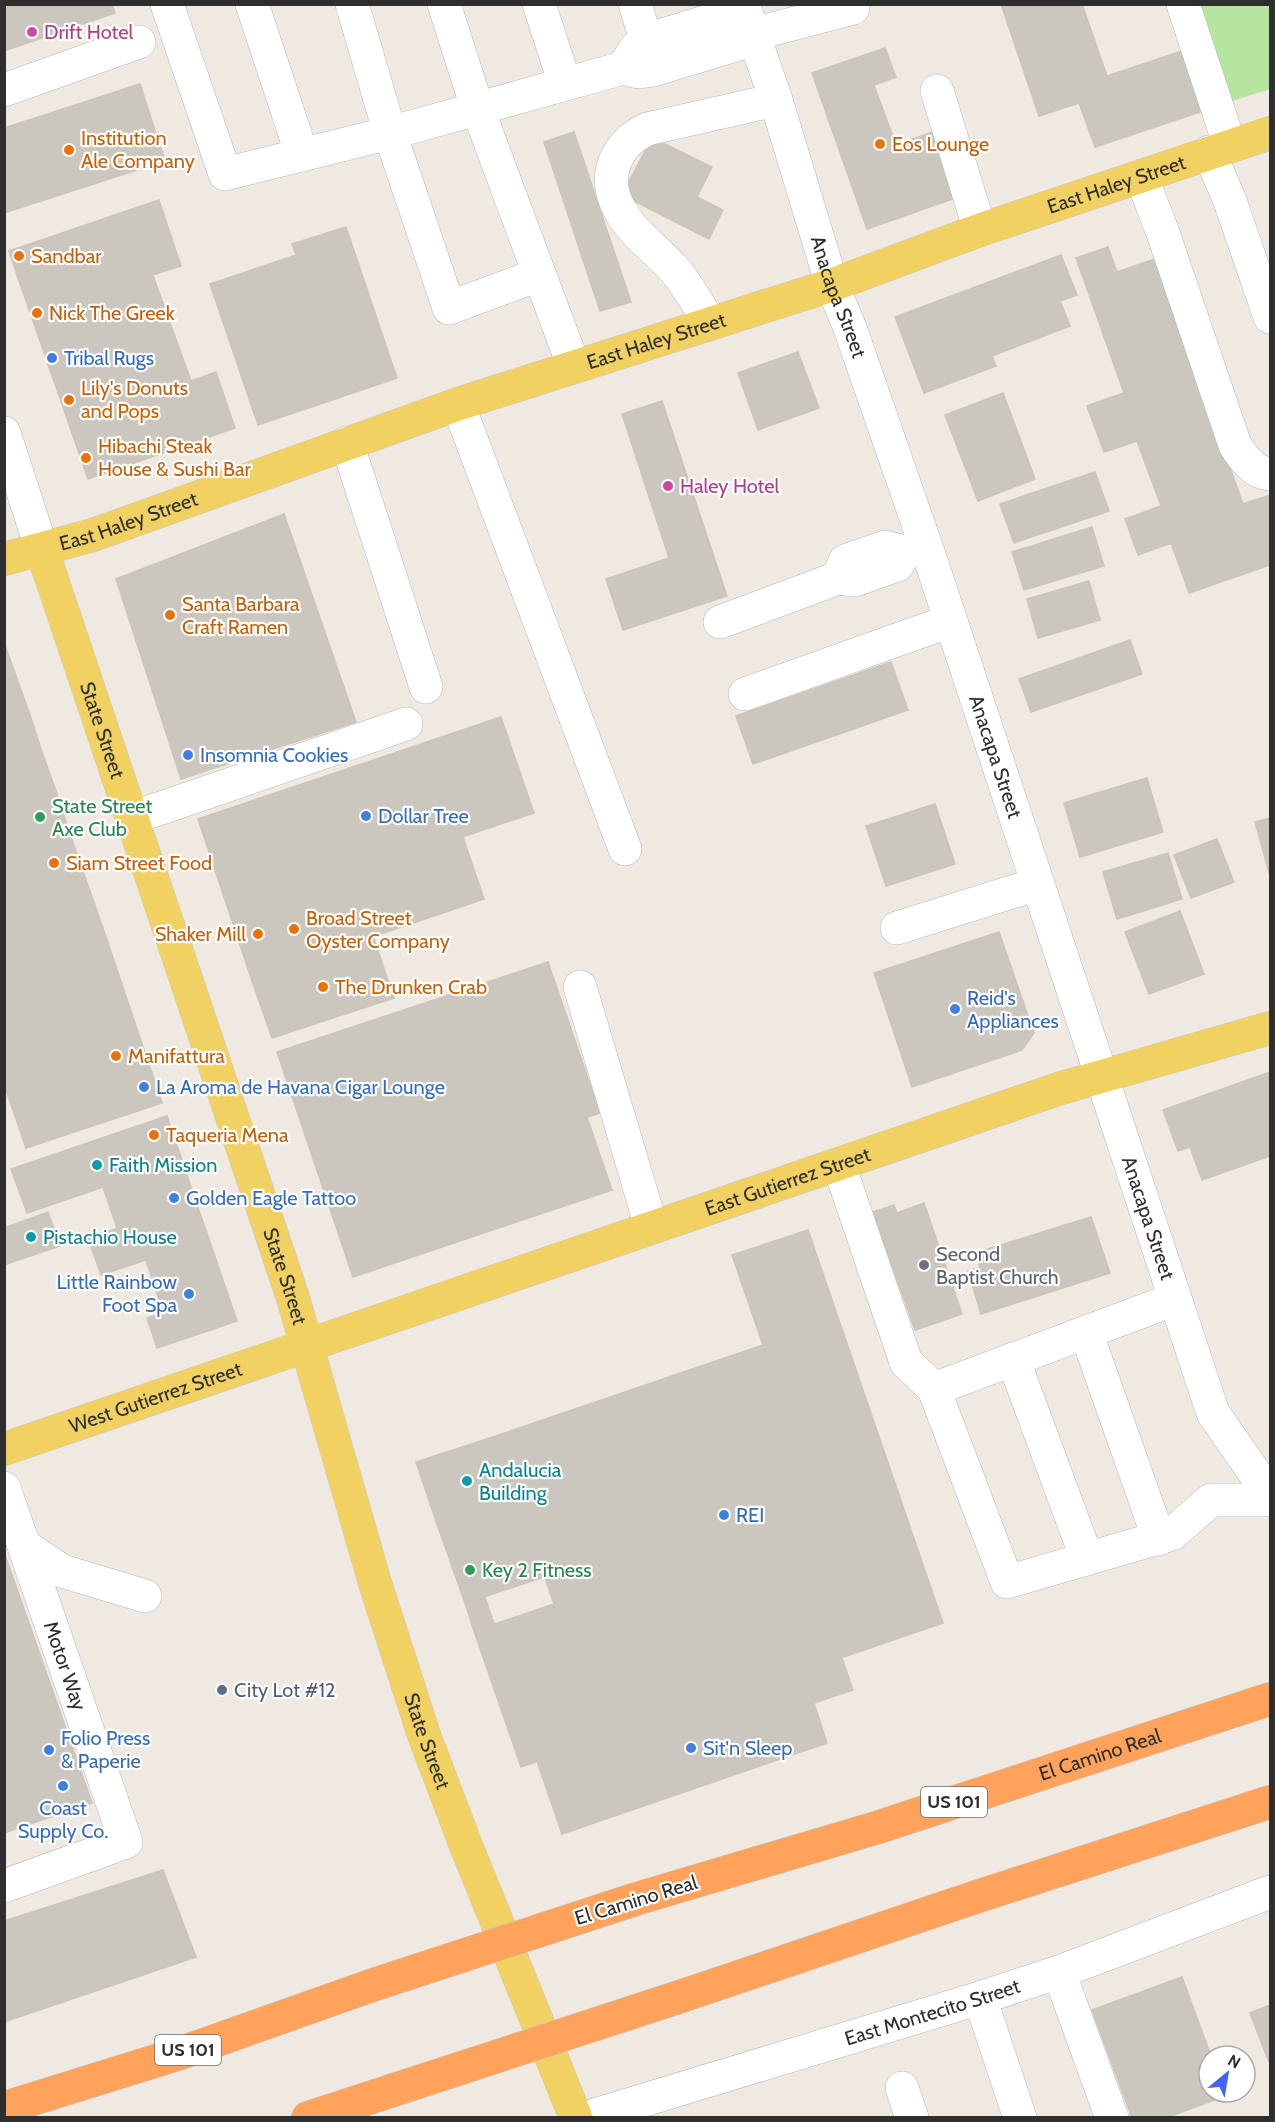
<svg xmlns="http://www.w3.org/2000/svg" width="1275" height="2122" font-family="Cabin,sans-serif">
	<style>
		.green { fill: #b6e59e }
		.building { fill: #cbc7bf; stroke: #cbc5ba; stroke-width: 1.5 }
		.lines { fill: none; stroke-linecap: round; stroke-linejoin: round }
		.minor-casing { stroke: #b4b7c1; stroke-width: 34 }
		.major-casing { stroke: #c9c9c9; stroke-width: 34 }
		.highway-casing { stroke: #c9c9c9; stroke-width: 34 }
		.minor { stroke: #fff; stroke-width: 33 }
		.major { stroke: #f2d163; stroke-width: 33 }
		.highway { stroke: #ffa35c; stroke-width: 33 }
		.highway-bridge-casing { stroke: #c9c9c9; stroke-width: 34; stroke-linecap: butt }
		.highway-bridge { stroke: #ffa35c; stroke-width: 33 }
		.hotel-dot { fill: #d1479c; stroke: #fff; stroke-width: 2 }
		.food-dot { fill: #e8710a; stroke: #fff; stroke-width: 2 }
		.shop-dot { fill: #3f7fe0; stroke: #fff; stroke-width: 2 }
		.leisure-dot { fill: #2e9e5b; stroke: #fff; stroke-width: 2 }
		.culture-dot { fill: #0f9aa8; stroke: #fff; stroke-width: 2 }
		.worship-dot { fill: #6b7280; stroke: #fff; stroke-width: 2 }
		.service-dot { fill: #5c6f8a; stroke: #fff; stroke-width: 2 }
		.labels { text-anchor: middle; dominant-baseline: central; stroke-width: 4.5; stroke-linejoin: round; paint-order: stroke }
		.shield { fill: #fff; stroke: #6d6d6d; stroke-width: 1.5 }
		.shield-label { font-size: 18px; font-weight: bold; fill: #2e2e2e }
		.hotel-label { font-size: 20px; fill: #b23c85; stroke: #fff; text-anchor: start }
		.food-label { font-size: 20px; fill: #c56008; stroke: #fff; text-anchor: start }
		.street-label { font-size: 20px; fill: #2e2e2e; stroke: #fff }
		.shop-label { font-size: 20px; fill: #366cbe; stroke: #fff; text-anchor: start }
		.leisure-label { font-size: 20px; fill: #27864d; stroke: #fff; text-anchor: start }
		.culture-label { font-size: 20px; fill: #0d838f; stroke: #fff; text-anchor: start }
		.worship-label { font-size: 20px; fill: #5b616d; stroke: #fff; text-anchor: start }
		.service-label { font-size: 20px; fill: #4e5e75; stroke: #fff; text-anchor: start }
	</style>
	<rect width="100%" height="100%" fill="#efe9e1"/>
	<path class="green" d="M1197,5h73v84l-41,13z"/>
	<path class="building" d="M4,4h108l3,9 -111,38z
		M1001,4h81l25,72 75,-25 21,60 -108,36 -16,-44 -40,13z
		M885,48l11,29 -22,8 22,60 39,-14 23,66 -91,32 -55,-156z
		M140,84l25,77 -161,52v-85z
		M574,132l57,170 -31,9 -56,-169z
		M659,141l53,26 -15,30 26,13 -14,29 -87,-44 26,-50z
		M159,200l22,66 -29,9 -14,-41 -121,41 -8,-24z
		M346,227l51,151 -139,47 -48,-141 86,-29 -4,-11z
		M138,234l53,147 25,-9 19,56 -147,51 -71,-204z
		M1108,247l9,25 38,-13 88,245 27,-9v70l-81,28 -18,-50 -33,12 -13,-36 36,-13 -24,-65 -33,11 -17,-46 37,-13 -48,-135z
		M1061,255l16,40 -17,6 10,25 -78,30 4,10 -72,27 -29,-76z
		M798,352l21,56 -61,22 -20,-57z
		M1003,393l32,86 -57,22 -33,-86z
		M662,401l65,195 -104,34 -17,-51 63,-21 -47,-144z
		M1095,472l14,39 -95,32 -14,-39z
		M284,514l72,208 -175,57 -65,-200z
		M1092,527l12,39 -80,24 -12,-38z
		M1089,581l11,39 -62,18 -11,-39z
		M1130,640l12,34 -111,38 -12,-33z
		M4,642l12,34 -12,4z
		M891,662l17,48 -155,54 -17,-48z
		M16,676l13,36 -25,8v-40z
		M29,712l13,40 -38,13v-45z
		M501,717l33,96 -304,102 -32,-96z
		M42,752l13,36 -51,17v-40z
		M1147,778l16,54 -83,25 -16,-54z
		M55,788l13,40 -64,21v-44z
		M935,804l20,60 -69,22 -20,-60z
		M1270,818v58l-15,-54z
		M68,828l17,49 -81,28v-56z
		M463,837l21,62 -233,79 -21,-63z
		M1217,839l17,43 -43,16 -17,-43z
		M1168,853l14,46 -65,20 -14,-47z
		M85,877l18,51 -99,34v-57z
		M1180,911l24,63 -55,20 -24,-62z
		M103,928l38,113 -136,46 -1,-125z
		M999,932l35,101 -12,17 -110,37 -38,-114z
		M373,936l21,62 -122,40 -21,-60z
		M548,962l52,151 -13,4 25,73 -259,87 -76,-225z
		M141,1041l21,62 -136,45 -21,-61z
		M1270,1072v84l-68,24 -12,-33 -12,4 -15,-41z
		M167,1116l15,44 -155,53 -16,-44z
		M182,1160l14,42 -79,26 -14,-41z
		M196,1202l13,37 -108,36 -13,-37z
		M924,1203l38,111 -47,16 -42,-118 21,-7 3,8z
		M48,1212l12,34 -56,19v-37z
		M1091,1217l19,56 -129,41 -13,-43 12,-4 -5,-14z
		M808,1230l135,393 -342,117 -105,-304 267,-91 -31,-90z
		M209,1239l28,82 -80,27 -10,-30 16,-5 -17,-53z
		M496,1436l22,64 -80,27 -22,-65z
		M518,1500l26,77 -79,26 -27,-76z
		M4,1552l88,251 -88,30z
		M485,1597l9,27 -20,7 -9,-28z
		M554,1604l47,136 -80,27 -47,-136z
		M842,1658l11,32 -39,13 13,40 -265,91 -25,-73z
		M163,1870l33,87 -192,65v-101z
		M1182,1977l29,79 -2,36h15l1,4 -59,22h-34l-40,-108z
		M1270,2005v57h-1l-19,-49z"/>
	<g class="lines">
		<g class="minor-casing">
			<g id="minor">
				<path d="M167,4l58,170 165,-41 233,-65"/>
				<path d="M252,4l50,151"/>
				<path d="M352,4l38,129 59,175 89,-33"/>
				<path d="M444,4l33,103 97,260"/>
				<path d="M539,4l26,80"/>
				<path d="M635,4l11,36"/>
				<path id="s1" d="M743,4l33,96 56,185 18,43 79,227 284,858 57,82"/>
				<path d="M1183,4l47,142"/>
				<path d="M745,10l-99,30 -10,8 -13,20 16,4 14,-2 102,-31"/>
				<path d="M754,34l99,-26"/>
				<path d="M4,90l135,-48"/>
				<path d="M937,91l43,139"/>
				<path d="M1209,152l21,49 40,116"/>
				<path d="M1141,176l22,57 72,212c8,13 19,28 35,29"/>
				<path d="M709,322c-11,-18 -21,-37 -36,-54 -17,-19 -41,-35 -53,-58 -19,-33 -5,-65 27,-81l129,-29"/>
				<path d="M458,404l167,445"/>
				<path d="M4,433l38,117"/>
				<path d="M347,443l79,244"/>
				<path d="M905,552l-8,13 -42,15 -17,-2 7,-17 40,-14 20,5 20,-8"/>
				<path d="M720,622l118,-44"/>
				<path d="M745,694l205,-73"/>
				<path d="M132,818l274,-94"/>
				<path d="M897,928l140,-44"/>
				<path d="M580,987l71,239"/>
				<path d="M839,1165l67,197 28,27"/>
				<path d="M1175,1299l-241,90 73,193 165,-48 39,-34h59"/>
				<path d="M1086,1332l73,207"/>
				<path d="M1013,1359l74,200"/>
				<path id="s2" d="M4,1488l122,354 -122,44"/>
				<path d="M26,1547l36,24 83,25"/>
				<path d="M1059,1972l53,146"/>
				<path d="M980,1998l40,120"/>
				<path d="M902,2088l10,30"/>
				<path id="s3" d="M585,2118l395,-120 79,-26 211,-80"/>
			</g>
		</g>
		<g class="major-casing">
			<g id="major">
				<path id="s4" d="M42,550l251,748 82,285 49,152 41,108 111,275"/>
				<path id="s5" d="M4,559l89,-24 365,-131 374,-119 148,-55 290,-97"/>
				<path id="s6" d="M4,1449l1054,-360 212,-61"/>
			</g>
		</g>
		<g class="highway-casing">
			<g id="highway">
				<path id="s7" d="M636,1899l243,-72 391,-128"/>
				<path d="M676,1998l300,-101 294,-95"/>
				<path d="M4,2108l174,-54 192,-68"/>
				<path d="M308,2118l101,-33"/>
			</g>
		</g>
		<use href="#minor" class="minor"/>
		<use href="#major" class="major"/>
		<use href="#highway" class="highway"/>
		<g class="highway-bridge-casing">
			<path id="highway-bridge" d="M370,1986l266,-87
				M409,2085l267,-87"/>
		</g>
		<use href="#highway-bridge" class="highway-bridge"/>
	</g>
	<g class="hotel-dot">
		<circle cx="32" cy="32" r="6"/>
		<circle cx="668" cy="486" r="6"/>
	</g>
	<g class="food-dot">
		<circle cx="880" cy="144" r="6"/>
		<circle cx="69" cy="150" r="6"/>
		<circle cx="19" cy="256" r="6"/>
		<circle cx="37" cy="313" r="6"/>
		<circle cx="69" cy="400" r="6"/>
		<circle cx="86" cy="458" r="6"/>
		<circle cx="170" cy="615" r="6"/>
		<circle cx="54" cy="863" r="6"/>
		<circle cx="294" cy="929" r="6"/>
		<circle cx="258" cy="934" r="6"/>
		<circle cx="323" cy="987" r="6"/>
		<circle cx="116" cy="1056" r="6"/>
		<circle cx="154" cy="1135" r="6"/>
	</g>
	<g class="shop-dot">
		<circle cx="52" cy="358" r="6"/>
		<circle cx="188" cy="755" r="6"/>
		<circle cx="366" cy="816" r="6"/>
		<circle cx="955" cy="1009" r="6"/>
		<circle cx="144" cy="1087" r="6"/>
		<circle cx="174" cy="1198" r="6"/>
		<circle cx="189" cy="1294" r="6"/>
		<circle cx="724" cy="1515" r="6"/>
		<circle cx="691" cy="1748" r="6"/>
		<circle cx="49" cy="1750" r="6"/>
		<circle cx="63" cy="1786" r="6"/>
	</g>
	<g class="leisure-dot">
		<circle cx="40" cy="817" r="6"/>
		<circle cx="470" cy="1570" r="6"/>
	</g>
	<g class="culture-dot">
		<circle cx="97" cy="1165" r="6"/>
		<circle cx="31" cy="1237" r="6"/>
		<circle cx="467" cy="1481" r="6"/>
	</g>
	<circle class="worship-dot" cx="924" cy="1265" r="6"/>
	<circle class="service-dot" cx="222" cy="1690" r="6"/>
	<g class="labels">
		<g class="shield">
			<rect x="921" y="1787" width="66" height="30" rx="4.5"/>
			<rect x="155" y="2035" width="66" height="30" rx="4.5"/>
		</g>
		<g class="shield-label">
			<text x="954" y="1802">US 101</text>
			<text x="188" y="2050">US 101</text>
		</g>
		<g class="hotel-label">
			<text x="44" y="32">Drift Hotel</text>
			<text x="680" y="486">Haley Hotel</text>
		</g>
		<g class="food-label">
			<text x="81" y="138">Institution<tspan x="81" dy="23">Ale Company</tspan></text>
			<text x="892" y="144">Eos Lounge</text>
			<text x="31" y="256">Sandbar</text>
			<text x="49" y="313">Nick The Greek</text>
			<text x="81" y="388">Lily's Donuts<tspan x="81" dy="23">and Pops</tspan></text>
			<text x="98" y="446">Hibachi Steak<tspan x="98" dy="23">House &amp; Sushi Bar</tspan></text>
			<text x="182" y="604">Santa Barbara<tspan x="182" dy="23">Craft Ramen</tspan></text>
			<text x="66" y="863">Siam Street Food</text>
			<text x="306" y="918">Broad Street<tspan x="306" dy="23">Oyster Company</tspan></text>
			<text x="246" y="934" text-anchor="end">Shaker Mill</text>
			<text x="335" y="987">The Drunken Crab</text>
			<text x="128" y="1056">Manifattura</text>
			<text x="166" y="1135">Taqueria Mena</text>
		</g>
		<g class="street-label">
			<text stroke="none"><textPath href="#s5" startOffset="1174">East Haley Street</textPath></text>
			<text stroke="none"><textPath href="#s1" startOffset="308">Anacapa Street</textPath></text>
			<text stroke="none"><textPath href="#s5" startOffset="688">East Haley Street</textPath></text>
			<text stroke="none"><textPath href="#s5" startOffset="130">East Haley Street</textPath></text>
			<text stroke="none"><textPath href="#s4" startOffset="190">State Street</textPath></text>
			<text stroke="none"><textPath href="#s1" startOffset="794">Anacapa Street</textPath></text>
			<text stroke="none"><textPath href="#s6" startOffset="828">East Gutierrez Street</textPath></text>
			<text stroke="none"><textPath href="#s1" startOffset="1280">Anacapa Street</textPath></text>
			<text stroke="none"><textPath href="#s4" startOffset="766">State Street</textPath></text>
			<text stroke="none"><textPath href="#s6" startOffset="160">West Gutierrez Street</textPath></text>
			<text stroke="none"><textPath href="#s2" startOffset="188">Motor Way</textPath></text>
			<text stroke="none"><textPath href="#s4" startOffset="1252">State Street</textPath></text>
			<text stroke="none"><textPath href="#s7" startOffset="486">El Camino Real</textPath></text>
			<text transform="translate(636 1900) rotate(-17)">El Camino Real</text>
			<text stroke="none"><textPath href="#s3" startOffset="363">East Montecito Street</textPath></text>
		</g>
		<g class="shop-label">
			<text x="64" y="358">Tribal Rugs</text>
			<text x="200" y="755">Insomnia Cookies</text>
			<text x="378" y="816">Dollar Tree</text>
			<text x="967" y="998">Reid's<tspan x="967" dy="23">Appliances</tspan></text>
			<text x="156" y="1087">La Aroma de Havana Cigar Lounge</text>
			<text x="186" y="1198">Golden Eagle Tattoo</text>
			<text x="177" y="1282" text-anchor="end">Little Rainbow<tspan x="177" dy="23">Foot Spa</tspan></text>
			<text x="736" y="1515">REI</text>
			<text x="61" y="1738">Folio Press<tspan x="61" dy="23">&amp; Paperie</tspan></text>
			<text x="703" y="1748">Sit'n Sleep</text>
			<text x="63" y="1808" text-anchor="middle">Coast<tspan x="63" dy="23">Supply Co.</tspan></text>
		</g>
		<g class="leisure-label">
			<text x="52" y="806">State Street<tspan x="52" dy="23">Axe Club</tspan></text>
			<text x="482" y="1570">Key 2 Fitness</text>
		</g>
		<g class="culture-label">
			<text x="109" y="1165">Faith Mission</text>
			<text x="43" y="1237">Pistachio House</text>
			<text x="479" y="1470">Andalucia<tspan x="479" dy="23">Building</tspan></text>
		</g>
		<g class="worship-label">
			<text x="936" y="1254">Second<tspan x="936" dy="23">Baptist Church</tspan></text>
		</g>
		<g class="service-label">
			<text x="234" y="1690">City Lot #12</text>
		</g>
	</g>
	<rect width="1275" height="2122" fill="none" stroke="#2e2e2e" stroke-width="12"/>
	<g transform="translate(1227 2074) rotate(30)"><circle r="28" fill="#ffffff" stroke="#ababab" stroke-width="1.5"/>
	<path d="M0-4.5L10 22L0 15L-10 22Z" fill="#4264fb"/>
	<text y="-9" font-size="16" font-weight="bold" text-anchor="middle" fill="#2e2e2e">N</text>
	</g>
</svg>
